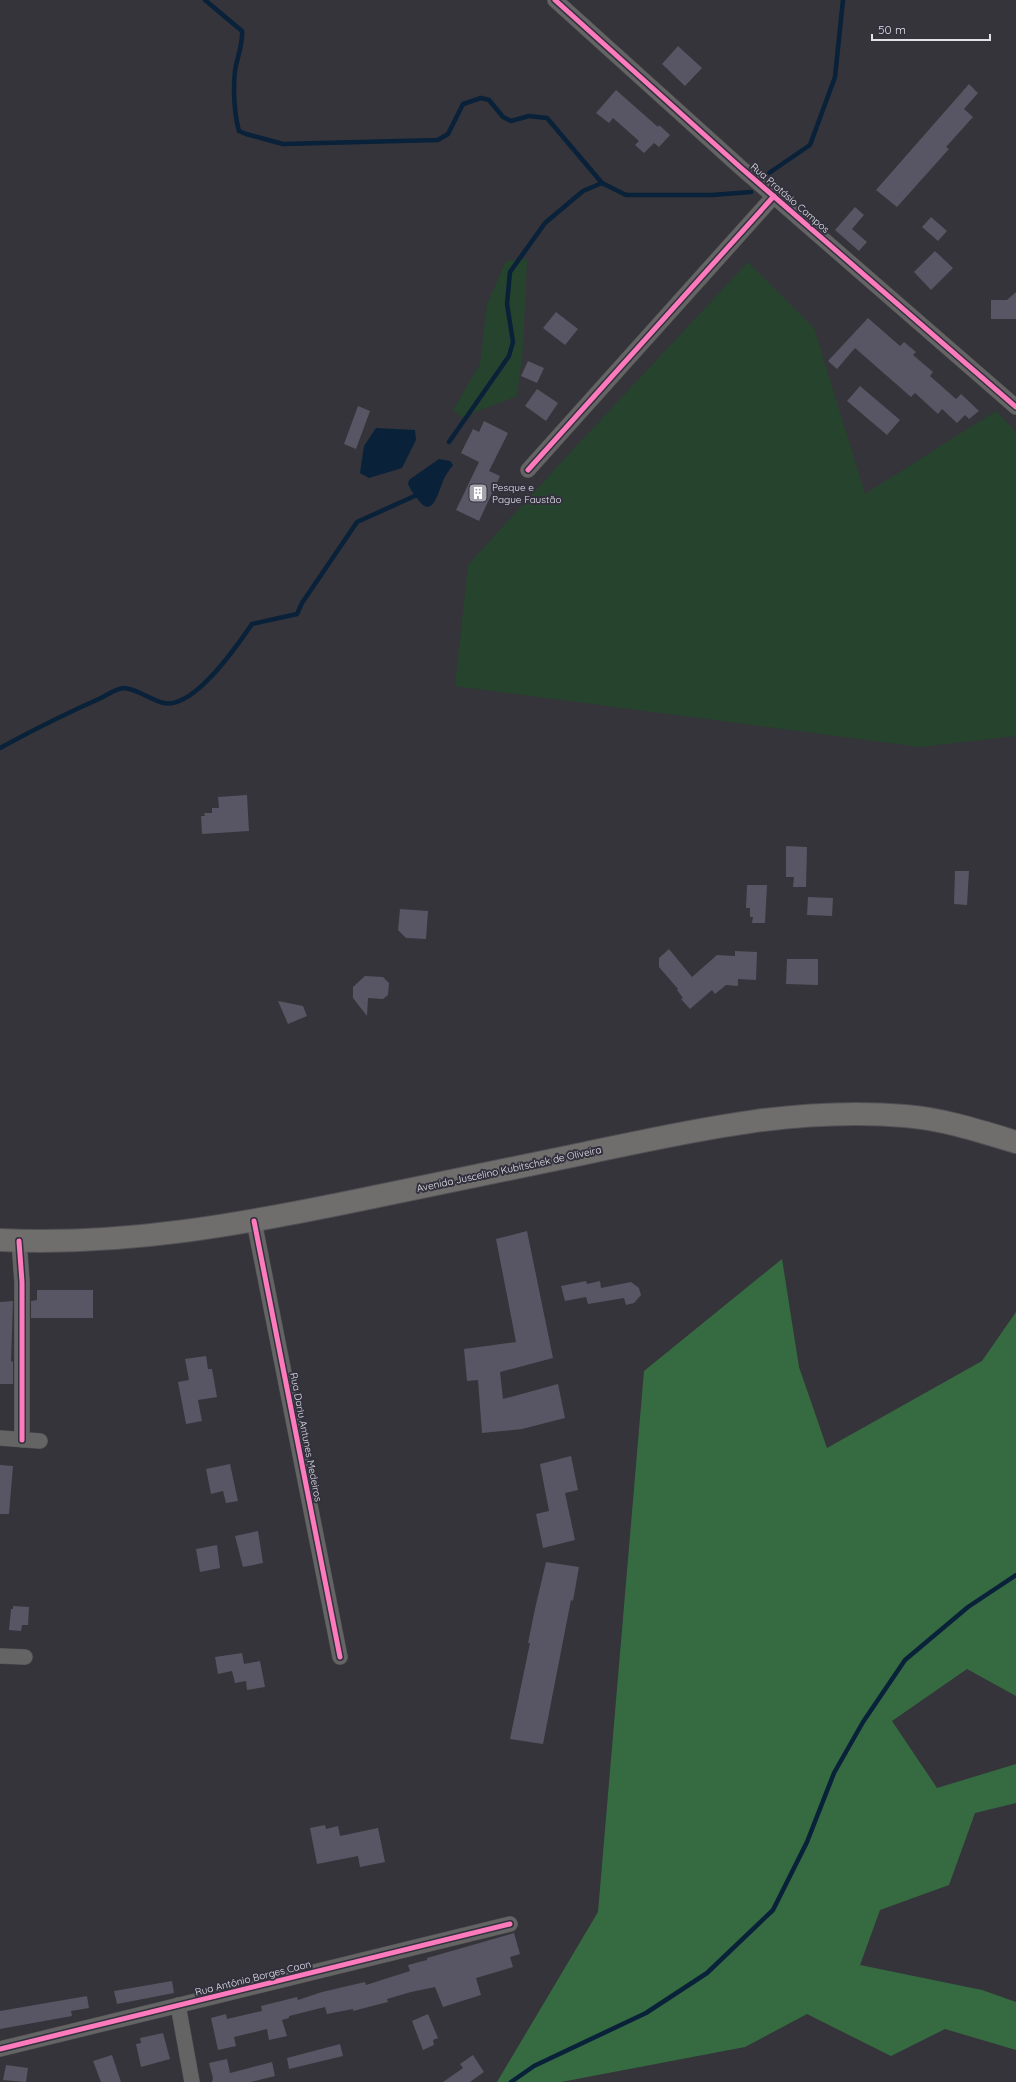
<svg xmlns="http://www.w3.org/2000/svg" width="1016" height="2082" font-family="Quicksand,sans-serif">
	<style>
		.green { fill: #26442d }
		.forest { fill: #366b42 }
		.water { fill: #092139 }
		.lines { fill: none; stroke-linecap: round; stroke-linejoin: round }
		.stream { stroke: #092139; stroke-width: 4.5 }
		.building { fill: #585664 }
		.street-casing { stroke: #515155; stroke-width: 16 }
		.primary-casing { stroke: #515155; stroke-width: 24 }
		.street { stroke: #656464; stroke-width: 15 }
		.primary { stroke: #706d6d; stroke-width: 22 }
		.cycleway-casing { stroke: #32313d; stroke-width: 8 }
		.cycleway { stroke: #fd7abc; stroke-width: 5 }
		.labels { text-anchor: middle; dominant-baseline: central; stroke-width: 4; stroke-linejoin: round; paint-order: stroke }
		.street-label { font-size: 10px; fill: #e1e1e9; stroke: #32313d }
		.poi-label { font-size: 10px; fill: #e1e1e9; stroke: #32313d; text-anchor: start }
	</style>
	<rect width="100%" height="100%" fill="#34343a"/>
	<path class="green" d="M527,259l-4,89 -6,48 -55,21 -9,-7 27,-46 7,-60 19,-43z
		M748,262l66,66 51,166 131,-83 20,21v304l-96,11 -465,-61 13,-121 99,-109z"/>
	<path class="forest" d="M782,1259l17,108 28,81 155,-87 34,-49v384l-49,-27 -75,52 45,67 79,-24v39l-41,10 -26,72 -69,25 -20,55 122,25 34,12v48l-71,-21 -54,27 -84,-42 -62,33 -184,35h-64l101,-170 46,-541z"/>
	<path class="water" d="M376,428l39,2 1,10 -14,28 -33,10 -9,-5 4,-27z
		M439,459l11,2 3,4c-4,5 -8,11 -10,16 -4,9 -10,37 -23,21 -5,-6 -9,-11 -12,-18l1,-4z"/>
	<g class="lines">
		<path class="stream" d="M205,0l37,31c1,14 -5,26 -7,40 -2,18 -1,42 4,60l7,3 37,10 155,-4 10,-6 15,-30 18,-6 8,2 14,17 8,4 18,-5 18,2 55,65
			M769,173l41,-28 25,-68 8,-77
			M449,442l60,-86 4,-14 -6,-38 3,-32 35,-49 38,-32 19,-8 24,12h86l39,-3
			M0,748c33,-18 67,-35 101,-50 6,-3 16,-10 23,-10 14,1 26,12 40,15 30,6 73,-57 88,-79l45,-10 5,-11 55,-81 62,-28
			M511,2082l23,-16 112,-53 61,-40 66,-63 34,-68 27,-69 29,-51 42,-62 63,-53 48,-32"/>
	</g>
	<path class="building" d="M678,46l24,22 -17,18 -23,-22z
		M969,84l9,9 -14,16 9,8 -27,30 3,2 -52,58 -21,-17z
		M616,90l42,37 1,-2 11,10 -11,12 -5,-4 -10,10 -9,-8 4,-4 -26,-23 -4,5 -13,-10z
		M855,207l9,8 -12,14 15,13 -8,9 -24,-21z
		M931,217l16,14 -9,10 -16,-14z
		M935,251l18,17 -22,22 -17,-18z
		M1016,292v27h-25v-19h16z
		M556,312l22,17 -13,16 -22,-17z
		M868,318l32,28 4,-4 12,10 -3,3 20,17 -3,4 26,23 5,-5 18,17 -10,8 -4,-4 -8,8 -15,-14 -4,5 -23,-21 -4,4 -56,-49 -18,21 -9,-8z
		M528,361l16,7 -7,15 -16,-7z
		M860,386l40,34 -13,15 -40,-34z
		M537,389l21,14 -12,18 -21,-15z
		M358,406l12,5 -14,38 -12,-5z
		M484,421l24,12 -19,38 11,5 -21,45 -23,-11 23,-48 -18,-9 12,-24 6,3z
		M247,795l2,36 -47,3 -1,-18h4l-1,-3h8v-5h7l-1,-11z
		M786,846l21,1 -1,40h-13l1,-10h-8z
		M955,871h14l-2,34 -13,-1z
		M747,885h20l-2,38h-13l1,-6h-3v-9h-4z
		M808,897l25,1 -1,18 -25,-1z
		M400,909l28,2 -2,28 -20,-1 -8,-8z
		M669,949l23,28 25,-22 18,1v-5l22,1 -1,28 -18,-1v7l-12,-1 -11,9 -3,-4 -22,19 -9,-10 2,-1 -6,-8 1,-1 -19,-22v-9z
		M787,959h31v26l-32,-1z
		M365,976l18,1 6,6 -1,12 -5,4 -15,-1 -1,18 -14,-18v-11z
		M278,1001l25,5 4,10 -19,8z
		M527,1231l26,127 -53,14 3,27 55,-15 7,34 -43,11 -40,4 -4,-53 -11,1 -3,-32 52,-7 -20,-103z
		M586,1281l1,3 13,-3 1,7 30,-6 8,6 2,7 -7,8 -8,2 -2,-7 -36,6 -2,-7 -21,4 -4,-15z
		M37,1290h56v28h-62v-17l6,-1z
		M13,1301l-2,60 2,1v22h-13v-82z
		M206,1356l2,13h4l5,28 -19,3 4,21 -16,3 -8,-42 11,-2 -4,-21z
		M571,1456l7,34 -13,3 10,47 -32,8 -7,-34 13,-3 -9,-47z
		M230,1464l8,37 -12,2 -3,-12 -12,3 -5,-25z
		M0,1465l13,1 -4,48h-9z
		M258,1531l5,32 -20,4 -8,-31z
		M217,1545l3,23 -20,4 -4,-23z
		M546,1562l33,5 -6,34 -2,-1 -28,144 -33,-5 20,-96h-2l7,-34z
		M13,1606l16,1 -1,18h-6l-1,6 -12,-1 2,-21h2z
		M242,1653l2,11 16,-3 5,26 -18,3 -1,-9 -11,2 -3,-12 -14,3 -3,-17z
		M325,1825l1,4 12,-3 2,10 38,-8 7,34 -25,5 -2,-11 -41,8 -7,-36z
		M514,1933l6,21 -10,3 3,10 -37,11 5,17 -38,12 -8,-20 -24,5 -24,7 1,3 -35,9v-2l-26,5 -2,-7 -36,9v2l-7,2 5,16 -18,4 -2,-11 -33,8 2,9 -18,4 -7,-32 15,-4 1,5 35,-8 -1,-5 36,-9 1,3 24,-8 43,-10 1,3 44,-14 -2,-6 19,-5v-2z
		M172,1981l2,12 -57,11 -3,-13z
		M87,1996l2,12 -18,3 1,5 -72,13v-18z
		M428,2014l10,24 -5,2 1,5 -11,5 -11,-29z
		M163,2033l7,26 -29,8 -5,-23 5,-1 -1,-5z
		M340,2044l3,12 -54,13 -2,-11z
		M112,2055l9,27h-20l-8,-21z
		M473,2055l11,17 -14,10h-27l20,-14 -3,-4z
		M227,2059l3,14 42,-11 3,14 -24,6h-39l1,-4 -4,-15z
		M6,2065l22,3 -2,14 -23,-2z"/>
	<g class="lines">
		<g class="street-casing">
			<path id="street" d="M555,0l185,167 276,240
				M528,470l246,-274
				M254,1221l86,436
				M19,1241l3,41v158
				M0,1438l40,3
				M0,1656l25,1
				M178,2005l14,77
				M0,2049l510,-125"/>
		</g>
		<g class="primary-casing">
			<path id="primary" d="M0,1240c124,6 244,-16 364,-41 70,-15 139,-29 208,-43 110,-23 220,-50 333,-40 38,3 75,15 111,26"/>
		</g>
		<use href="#street" class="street"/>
		<use href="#primary" class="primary"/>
		<g class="cycleway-casing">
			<path id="cycleway" d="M555,0l185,167 276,240
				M528,470l246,-274
				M254,1221l86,436
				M19,1241l3,41v158
				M0,2049l510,-125"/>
		</g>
		<use href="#cycleway" class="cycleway"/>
	</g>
	<defs>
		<g id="building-square" transform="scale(1)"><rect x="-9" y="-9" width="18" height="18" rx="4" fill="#a4a4ac" stroke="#32313d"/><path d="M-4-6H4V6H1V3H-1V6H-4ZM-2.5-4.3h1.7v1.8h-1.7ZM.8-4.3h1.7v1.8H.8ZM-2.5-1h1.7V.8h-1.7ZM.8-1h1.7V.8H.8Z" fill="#fff"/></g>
	</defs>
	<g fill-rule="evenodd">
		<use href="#building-square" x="478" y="493"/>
	</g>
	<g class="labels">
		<g class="street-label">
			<text transform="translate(790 198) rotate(41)">Rua Protásio Campos</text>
			<text transform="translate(509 1169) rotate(-12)">Avenida Juscelino Kubitschek de Oliveira</text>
			<text transform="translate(306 1437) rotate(79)">Rua Dariu Antunes Medeiros</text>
			<text transform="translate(253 1978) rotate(-14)">Rua Antônio Borges Caon</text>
		</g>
		<g class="poi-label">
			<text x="492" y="487">Pesque e<tspan x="492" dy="12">Pague Faustão</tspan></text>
		</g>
	</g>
	<path d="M872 34v6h118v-6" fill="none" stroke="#e1e1e9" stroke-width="2"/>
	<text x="878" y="34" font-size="12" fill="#e1e1e9" stroke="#32313d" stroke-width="3" paint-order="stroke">50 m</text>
</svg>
